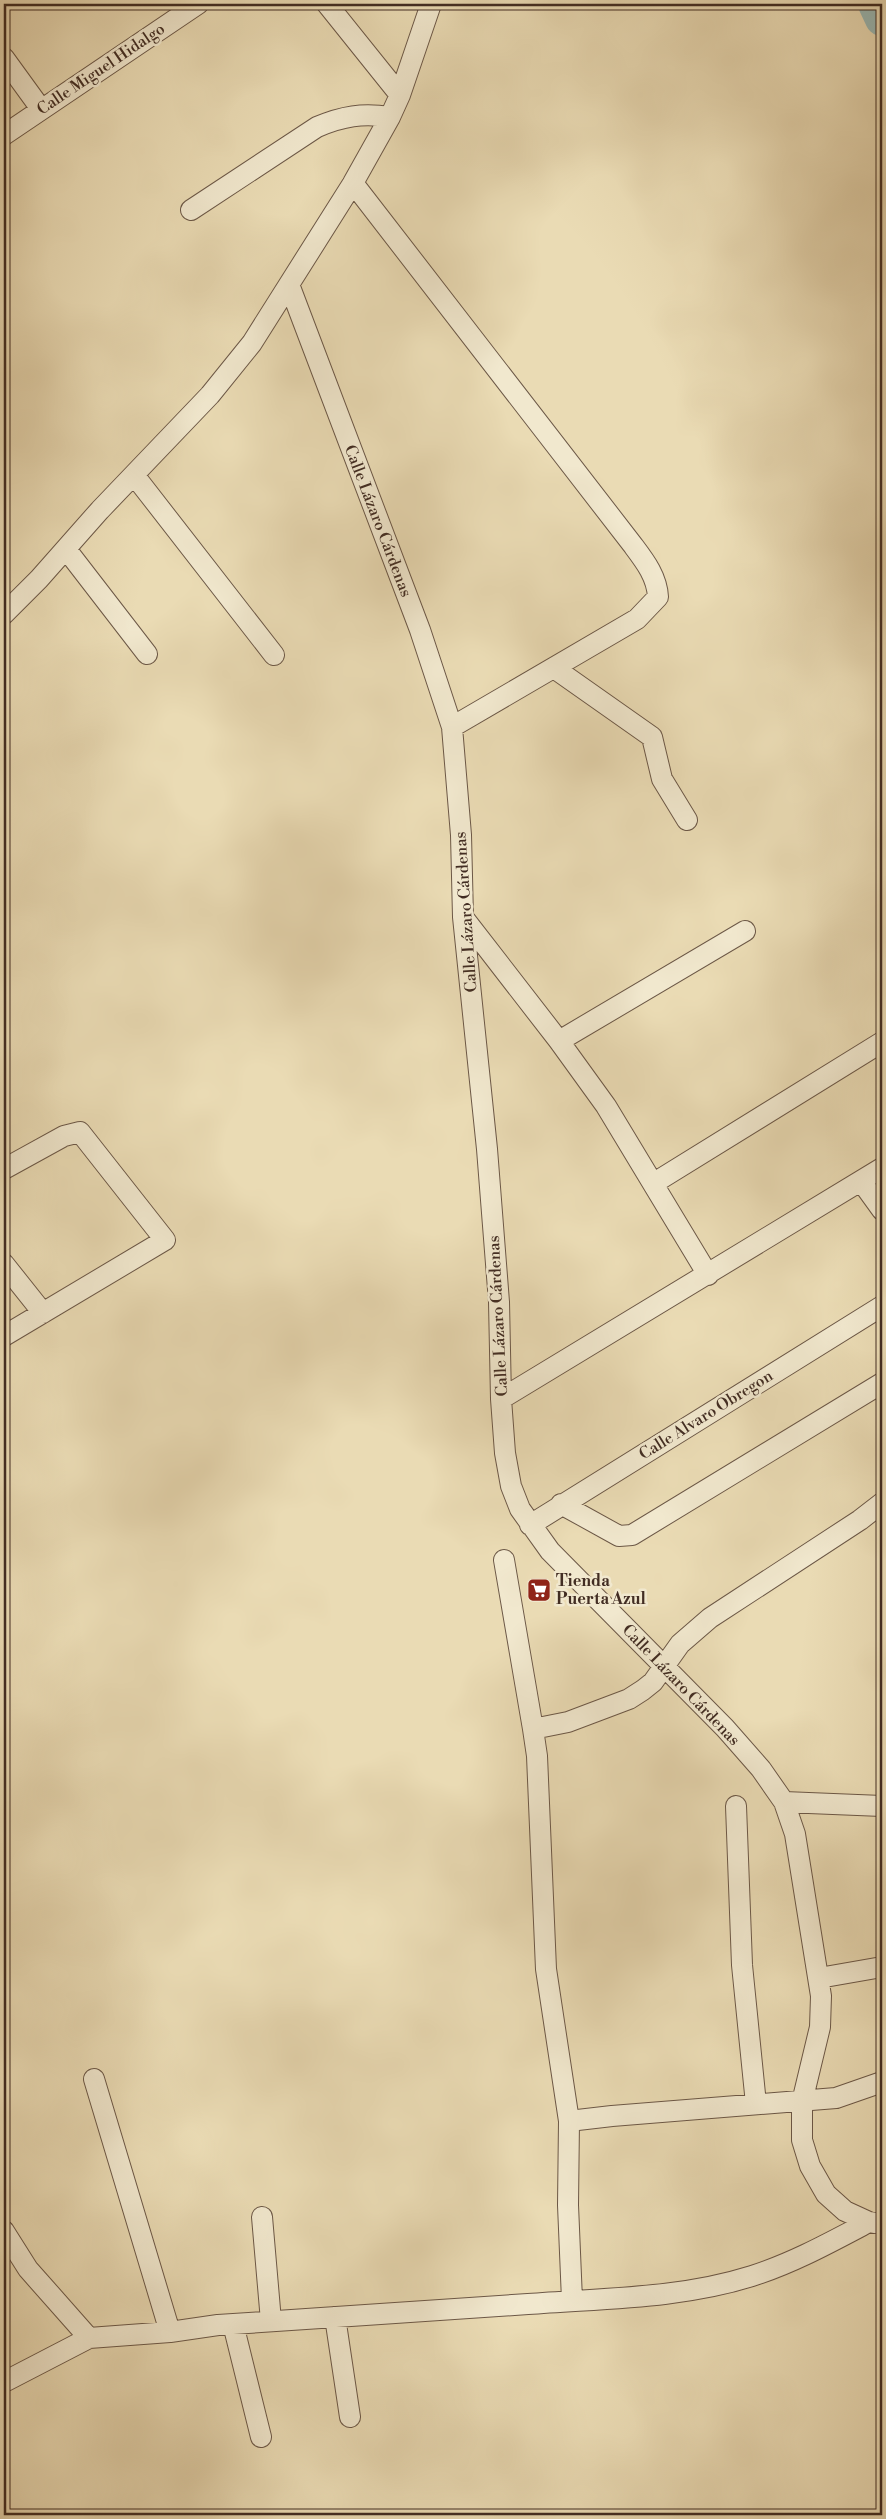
<svg xmlns="http://www.w3.org/2000/svg" width="886" height="2519" font-family="'Libre Bodoni',serif">
	<style>
		.lines { fill: none; stroke-linecap: round; stroke-linejoin: round }
		.river { stroke: #9ab9b5; stroke-width: 34 }
		.minor-casing { stroke: #6c5847; stroke-width: 22 }
		.minor { stroke: #f1e8ce; stroke-width: 20 }
		.labels { text-anchor: middle; dominant-baseline: central; stroke-width: 5; stroke-linejoin: round; paint-order: stroke }
		.street-label { font-size: 16px; fill: #422d23; stroke: #f1e8ce }
		.poi-label { font-size: 16px; font-weight: bold; fill: #422d23; stroke: #f1e8ce; text-anchor: start }
	</style>
	<rect width="100%" height="100%" fill="#eadbb4"/>
	<filter id="stains"><feTurbulence type="fractalNoise" baseFrequency=".004" numOctaves="4"/><feColorMatrix values="0 0 0 0 .2 0 0 0 0 .09 0 0 0 0 .02 0 0 0 .5 -.17"/></filter>
	<radialGradient id="worn" r=".72"><stop offset=".6" stop-color="#630" stop-opacity="0"/><stop offset="1" stop-color="#630" stop-opacity=".3"/></radialGradient>
	<g class="lines">
		<path class="river" d="M875,4l7,15"/>
		<g class="minor-casing">
			<path id="minor" d="M327,4l73,91
				M4,58l37,51
				M4,135l194,-131
				M353,183l279,361c12,16 25,32 26,53l-21,22 -185,108
				M191,210l126,-83c26,-11 45,-14 73,-10
				M290,287l130,343 32,97 9,108 2,82 24,232 12,153 2,97 4,54 6,33 9,23 30,42 175,177 36,41 23,33 11,32 26,162 -1,31 -18,75v38l8,26 16,28 19,17 24,11 13,2
				M134,475l140,180
				M66,549l81,105
				M4,614l35,-35 61,-69 110,-115 42,-52 101,-160 37,-66 10,-22 31,-91
				M554,668l98,69 10,42 25,41
				M463,917l96,124 47,65 102,169
				M559,1041l186,-110
				M4,1169l60,-33 16,-4 85,108 -161,96
				M861,1181l21,29
				M654,1183l228,-141
				M4,1264l39,49
				M501,1399l381,-231
				M561,1504l58,32 13,-1 250,-152
				M530,1525l352,-219
				M504,1560l29,169
				M784,1802l98,4
				M736,1806l6,159 14,139
				M819,1978l63,-11
				M94,2079l76,253
				M569,2121l43,-5 224,-18 46,-16
				M262,2217l9,104
				M4,2231l24,38 61,69
				M572,2300l-4,-95 1,-84 -23,-152 -9,-213 -4,-27 35,-7 61,-23 14,-9 10,-8 27,-38 30,-26 150,-98 22,-17
				M335,2317l15,100
				M233,2324l28,113
				M4,2382l85,-44 81,-6 48,-7c103,-7 207,-14 310,-21 75,-6 151,-5 224,-28 41,-13 79,-34 117,-54"/>
		</g>
		<use href="#minor" class="minor"/>
	</g>
	<defs>
		<g id="supermarket-square" transform="scale(1.25)"><rect x="-9" y="-9" width="18" height="18" rx="4" fill="#8f2418" stroke="#f1e8ce"/><path d="M-6-5.5h2.5l.6 2H6L4.5 2H-2.5L-4.4-4H-6ZM-1.5 3.2a1.3 1.3 0 1 0 .1 0ZM3 3.2a1.3 1.3 0 1 0 .1 0Z" fill="#fff"/></g>
	</defs>
	<g fill-rule="evenodd">
		<use href="#supermarket-square" x="539" y="1590"/>
	</g>
	<g class="labels">
		<g class="street-label">
			<text transform="translate(101 69) rotate(-34)">Calle Miguel Hidalgo</text>
			<text transform="translate(378 521) rotate(69)">Calle Lázaro Cárdenas</text>
			<text transform="translate(466 912) rotate(-94)">Calle Lázaro Cárdenas</text>
			<text transform="translate(498 1316) rotate(-93)">Calle Lázaro Cárdenas</text>
			<text transform="translate(706 1415) rotate(-32)">Calle Alvaro Obregon</text>
			<text transform="translate(681 1685) rotate(46)">Calle Lázaro Cárdenas</text>
		</g>
		<g class="poi-label">
			<text x="556" y="1581">Tienda<tspan x="556" dy="18">Puerta Azul</tspan></text>
		</g>
	</g>
	<rect width="886" height="2519" fill="none" stroke="#eadbb4" stroke-width="20"/>
	<rect x="5" y="5" width="876" height="2509" fill="none" stroke="#422d23" stroke-width="2.5"/>
	<rect x="10" y="10" width="866" height="2499" fill="none" stroke="#422d23"/>
	<rect width="100%" height="100%" filter="url(#stains)"/>
	<rect width="100%" height="100%" fill="url(#worn)"/>
</svg>
